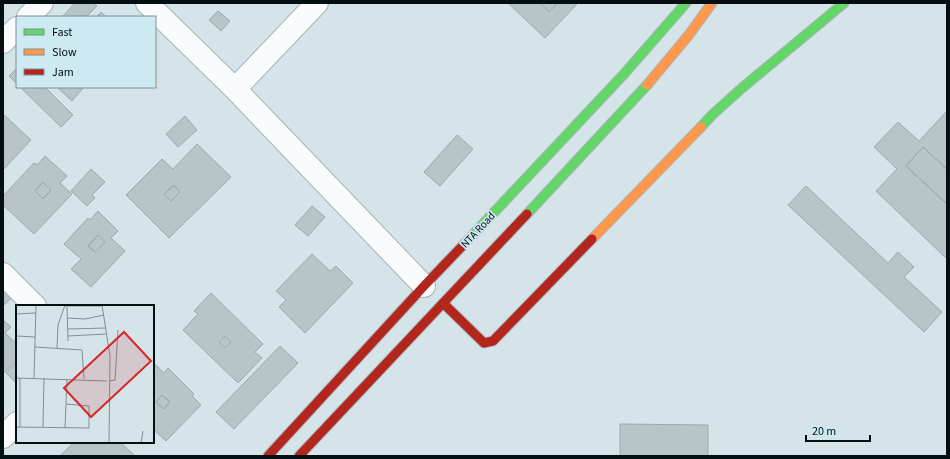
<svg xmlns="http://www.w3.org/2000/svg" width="950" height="459" font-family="'Source Sans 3',sans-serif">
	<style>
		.building { fill: #b7c5c9; stroke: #9da9ac; fill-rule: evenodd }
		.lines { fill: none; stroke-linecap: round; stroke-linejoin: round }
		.street-casing { stroke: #a8b4b7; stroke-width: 24 }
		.fast-casing { stroke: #a8b4b7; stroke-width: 11 }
		.slow-casing { stroke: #a8b4b7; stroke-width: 11 }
		.jam-casing { stroke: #a8b4b7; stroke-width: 11 }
		.street { stroke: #f9fbfc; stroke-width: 22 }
		.fast { stroke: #63d668; stroke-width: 9 }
		.slow { stroke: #ff974d; stroke-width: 9 }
		.jam { stroke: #b3261e; stroke-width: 9 }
		.labels { text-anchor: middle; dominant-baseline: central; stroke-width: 3.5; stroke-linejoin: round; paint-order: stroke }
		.street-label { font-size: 11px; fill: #050e11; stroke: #cde9f1 }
		.inset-road { fill: none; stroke: #828e93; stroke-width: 1 }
		.view { fill: #d62828; fill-opacity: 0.15; stroke: #d62828; stroke-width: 2 }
		.inset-edge { fill: none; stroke: #050e11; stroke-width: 2 }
	</style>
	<rect width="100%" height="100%" fill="#d5e4e9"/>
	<path class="building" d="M75,3h18l4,3 -11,11h-24z
		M508,3h32l9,9 7,-7 -1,-2h23l-33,35z
		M540,3h15l1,2 -7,7z
		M218,11l12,10 -9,10 -12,-11z
		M101,12l5,5h-10z
		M17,68v16l-8,-8z
		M20,87h25l28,28 -12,12z
		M57,87h27l-12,14z
		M947,111v58l-24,-22 -17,19 41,38v55l-71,-68 21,-22 -23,-22 24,-25 21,19z
		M3,114l28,26 -28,30z
		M185,116l12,14 -19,17 -12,-13z
		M457,135l16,14 -33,37 -16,-14z
		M197,144l34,33 -62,61 -43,-43 36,-36 11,10zM174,185l6,7 -9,9 -7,-7z
		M923,147l24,22v35l-41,-38z
		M45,156l22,20 -7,7 12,11 -38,40 -31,-29v-9l31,-33 3,2zM43,182l8,8 -8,9 -8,-8z
		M91,169l14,13 -13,13 3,3 -8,8 -16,-15z
		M43,182l8,8 -8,9 -8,-8z
		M174,185l6,7 -9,9 -7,-7z
		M806,186l82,77 10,-11 16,15 -10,10 38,35 -18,20 -136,-127z
		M312,206l13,11 -17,19 -13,-11z
		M98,211l20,20 -7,7 14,13 -34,36 -20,-18 10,-10 -17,-15 24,-26 2,2zM98,235l7,7 -10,10 -7,-6z
		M98,235l7,7 -10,10 -7,-6z
		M312,254l18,17 6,-5 17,17 -48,50 -26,-26 7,-7 -10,-9z
		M9,287l7,7 -13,12v-12z
		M211,293l52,51 -8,8 7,6 -24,25 -55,-53 15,-16 -4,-3zM225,336l6,6 -6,6 -6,-6z
		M3,320l8,7 -6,6 12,11v15l-14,15z
		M225,336l6,6 -6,6 -6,-6z
		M280,346l18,17 -64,66 -18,-17z
		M17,361v23l-11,-11z
		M153,362l11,11 4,-5 26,26 -2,2 9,9 -35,36 -13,-12zM162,395l8,7 -6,7 -8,-7z
		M162,395l8,7 -6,7 -8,-7z
		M620,424l88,1v31h-88z
		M74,442h46l15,14h-75z"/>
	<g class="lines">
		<g class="street-casing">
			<path id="street" d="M147,3l88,86 189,197
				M28,17l14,-14
				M3,42l14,-14
				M235,89l82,-86
				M3,274l32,32
				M3,437l14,-14"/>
		</g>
		<g class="fast-casing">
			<path id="fast" d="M701,127l11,-12 30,-27 102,-85
				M527,214l120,-129
				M469,239l155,-165 62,-71"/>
		</g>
		<g class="slow-casing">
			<path id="slow" d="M647,85l41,-49 24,-33
				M592,239l109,-112"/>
		</g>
		<g class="jam-casing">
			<path id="jam" d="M443,303l41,40 9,-2 99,-102
				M268,456l156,-170 45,-47
				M299,456l228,-242"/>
		</g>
		<use href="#street" class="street"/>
		<use href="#fast" class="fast"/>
		<use href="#slow" class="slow"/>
		<use href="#jam" class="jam"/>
	</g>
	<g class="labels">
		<g class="street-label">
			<text transform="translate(478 230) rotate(-47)">NTA Road</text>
		</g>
	</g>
	<g transform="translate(16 305)">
		<rect width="138" height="138" fill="#d5e4e9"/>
		<path class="inset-road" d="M86,0l8,51 -1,87M48,1h38M51,2l1,34M0,9l19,-1M51,13l18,1 19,-4M52,24l38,-1M0,31l19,1M52,31l38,-2M19,42l47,3 2,29M41,43l1,-23 7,-20M0,73l91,3M18,73l2,-73M93,76l6,-1 3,-50M0,122l73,1v-22l-23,-2M4,122v-49M27,122l1,-49M49,123l2,-49M125,138l2,-12"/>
		<path class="view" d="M108,27l27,29 -60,56 -27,-29z"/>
		<rect width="138" height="138" class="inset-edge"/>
	</g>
	<rect width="950" height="459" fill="none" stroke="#050e11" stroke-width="8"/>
	<rect x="16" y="16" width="140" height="72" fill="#cde9f1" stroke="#7d9197"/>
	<rect x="24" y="29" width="20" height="6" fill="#63d668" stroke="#7d9197"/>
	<text x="52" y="36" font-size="12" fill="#050e11">Fast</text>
	<rect x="24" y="49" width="20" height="6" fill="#ff974d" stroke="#7d9197"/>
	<text x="52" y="56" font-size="12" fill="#050e11">Slow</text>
	<rect x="24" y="69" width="20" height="6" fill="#b3261e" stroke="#7d9197"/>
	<text x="52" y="76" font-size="12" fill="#050e11">Jam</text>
	<path d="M806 435v6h64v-6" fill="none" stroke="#050e11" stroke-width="2"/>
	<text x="812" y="435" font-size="12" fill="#050e11" stroke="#cde9f1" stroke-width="3" paint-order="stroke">20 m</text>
</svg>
